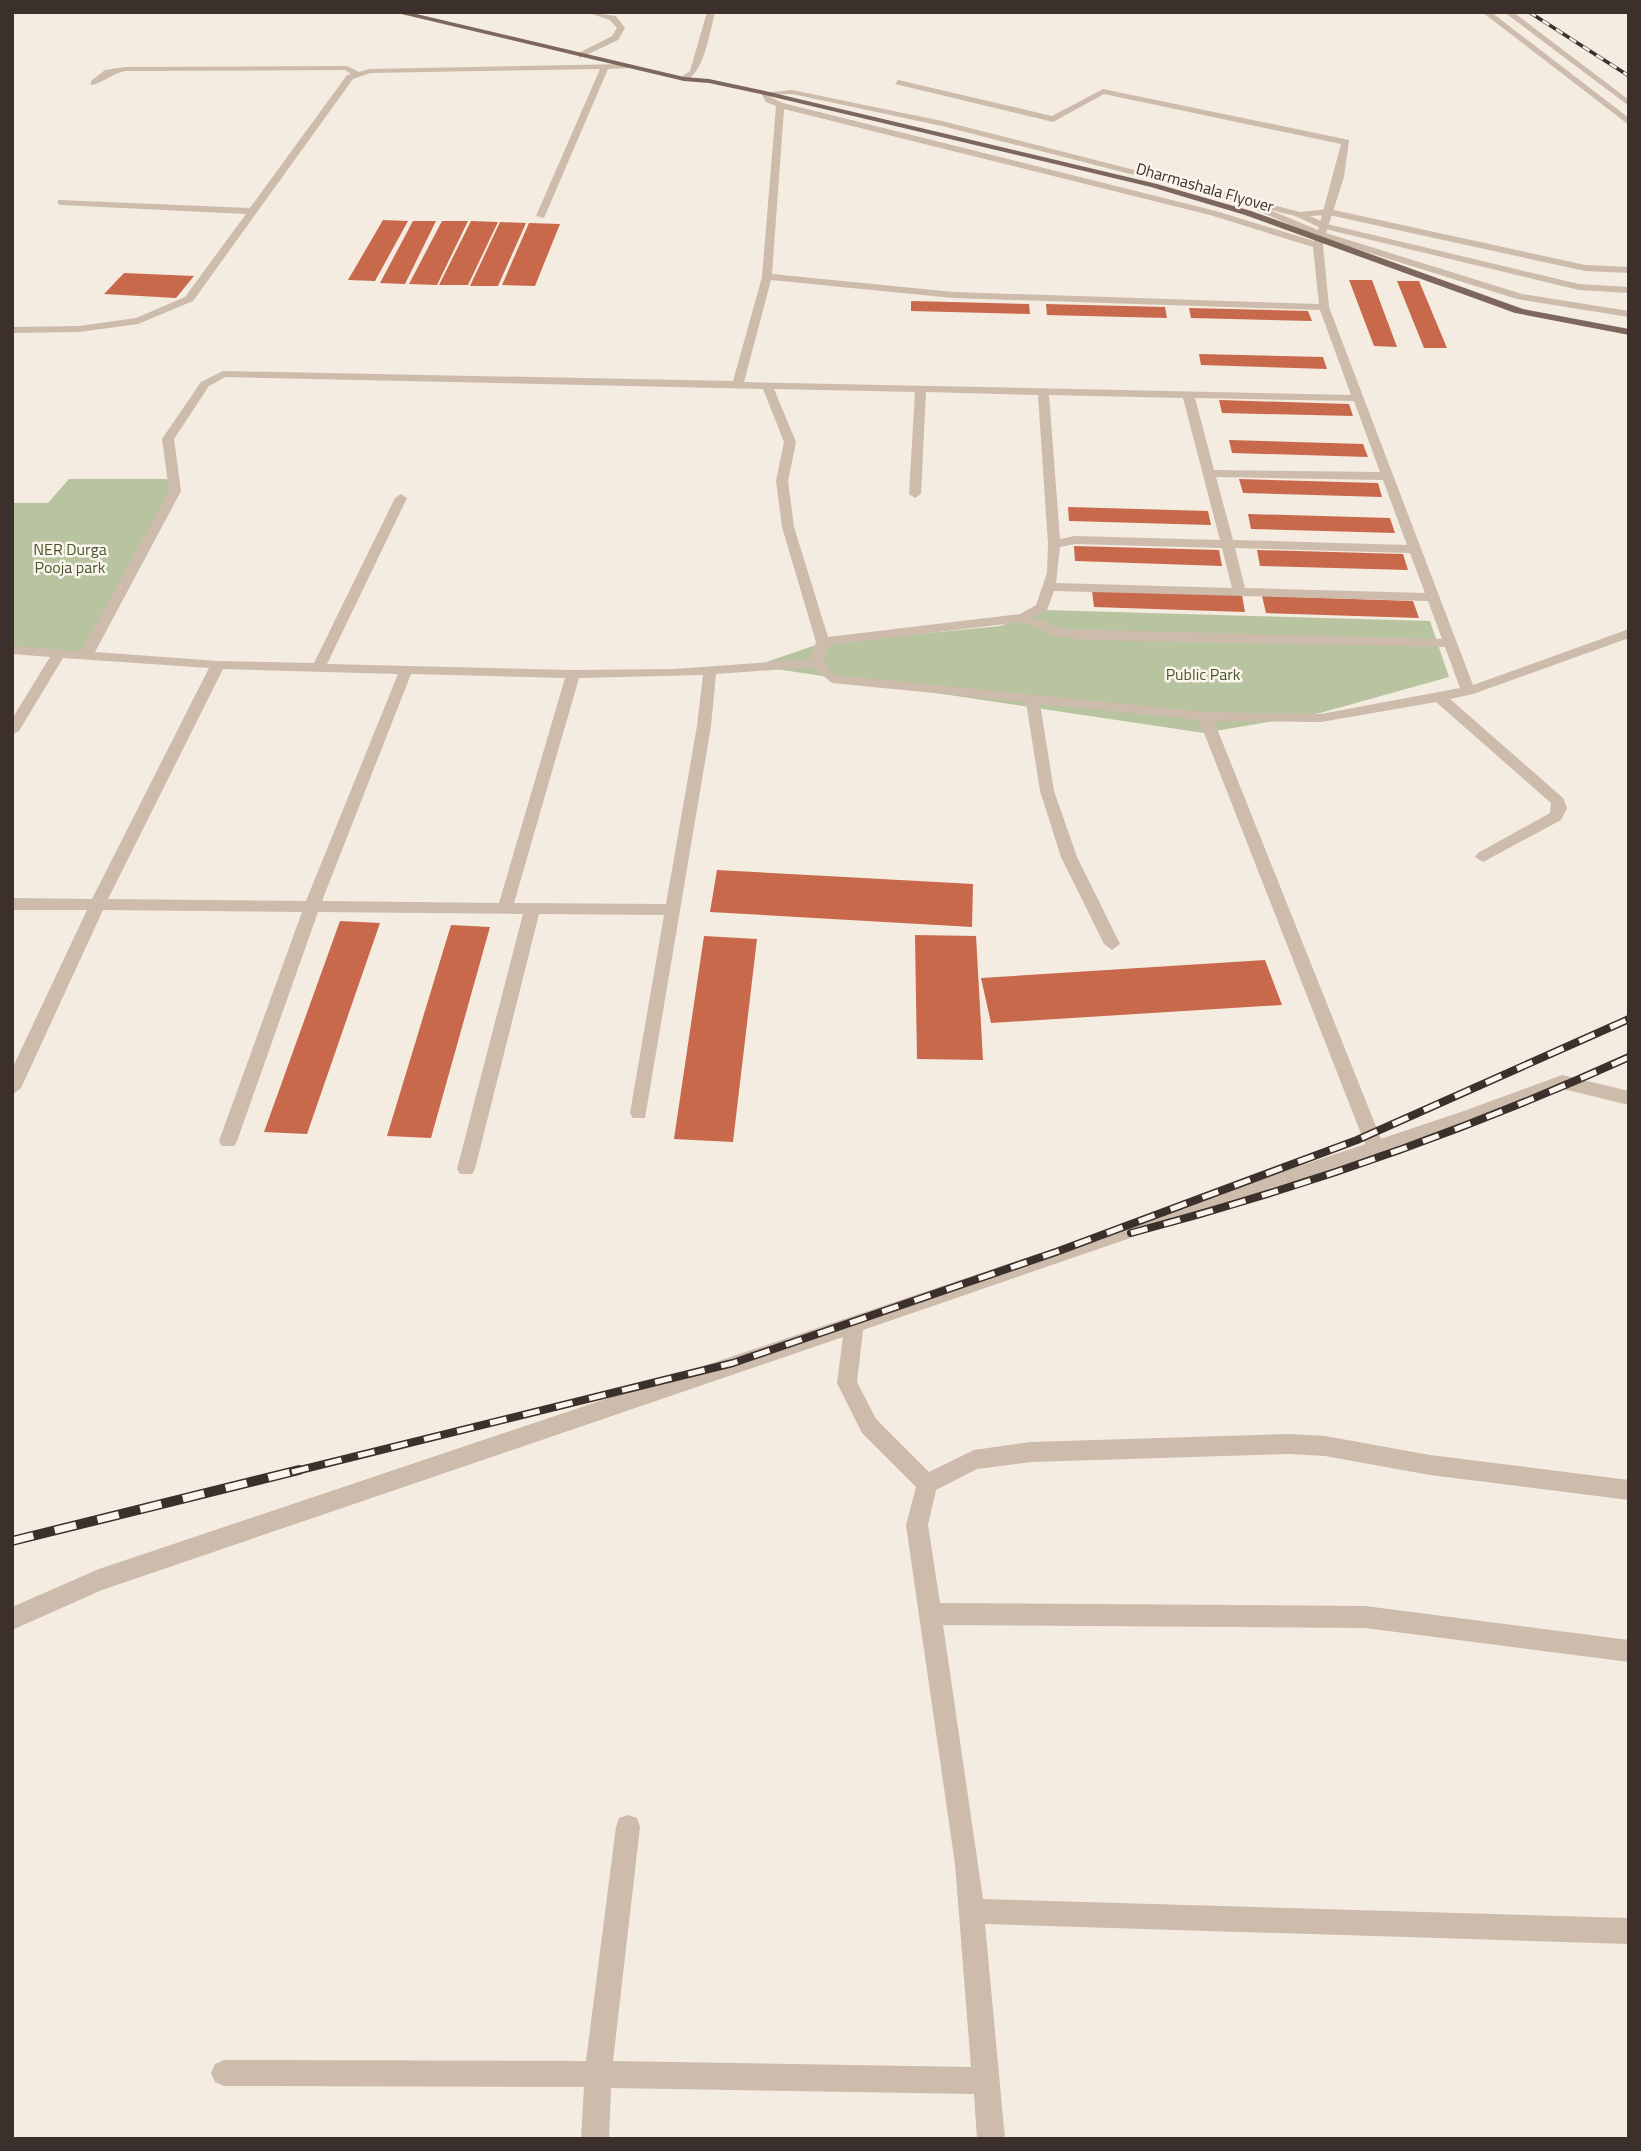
<svg xmlns="http://www.w3.org/2000/svg" width="1641" height="2151" font-family="'Titillium Web',sans-serif">
	<style>
		.green { fill: #b8c4a0 }
		.building { fill: #c8694b }
		.lines { fill: none; stroke-linecap: round; stroke-linejoin: round }
		.service { fill: #cdbbac; fill-rule: evenodd }
		.minor { fill: #cdbbac; fill-rule: evenodd }
		.tertiary { fill: #cdbbac; fill-rule: evenodd }
		.primary { fill: #7d675c; fill-rule: evenodd }
		.rail-far2-casing { stroke: #3b302b; stroke-width: 3.5 }
		.rail-far1-casing { stroke: #3b302b; stroke-width: 8 }
		.rail-casing { stroke: #3b302b; stroke-width: 10 }
		.rail-far2 { stroke: #fbf5ee; stroke-width: 2.5; stroke-dasharray: 8; stroke-linecap: butt }
		.rail-far1 { stroke: #fbf5ee; stroke-width: 5; stroke-dasharray: 17; stroke-linecap: butt }
		.rail { stroke: #fbf5ee; stroke-width: 7; stroke-dasharray: 22; stroke-linecap: butt }
		.labels { text-anchor: middle; dominant-baseline: central; stroke-width: 5; stroke-linejoin: round; paint-order: stroke }
		.far-street-label { font-size: 16px; fill: #3b302b; stroke: #fbf5ee }
		.far-park-label { font-size: 16px; fill: #4a5a2e; stroke: #fbf5ee }
	</style>
	<rect width="100%" height="100%" fill="#f4ebe1"/>
	<path class="green" d="M69,479h98l8,12 -96,165 -67,-6v-147h36z
		M1045,610l385,11 19,56 -129,36 -116,20 -449,-67 64,-22 181,-18z"/>
	<path class="building" d="M383,220l25,1 -33,60 -27,-1z
		M413,221h23l-31,63 -25,-1z
		M442,221h26l-31,64 -28,-1z
		M471,221l27,1 -30,63h-29z
		M500,222l26,1 -28,63h-28z
		M529,223l31,1 -25,62 -33,-1z
		M124,273l70,3 -18,22 -72,-4z
		M1349,280h23l25,67 -23,-1z
		M1397,281h22l28,67h-23z
		M911,301l118,3 1,10 -119,-3z
		M1046,304l119,3 2,11 -120,-3z
		M1189,308l119,3 4,10 -121,-3z
		M1199,354l124,3 4,12 -126,-4z
		M1219,400l130,4 4,12 -131,-3z
		M1229,440l134,4 5,13 -136,-4z
		M1239,479l139,4 4,14 -139,-4z
		M1068,507l140,4 3,14 -142,-4z
		M1248,514l142,4 5,15 -144,-4z
		M1074,546l145,4 3,16 -147,-5z
		M1257,550l146,4 5,16 -148,-4z
		M1092,591l150,4 3,17 -151,-5z
		M1262,596l151,5 6,17 -153,-5z
		M717,870l256,14 -1,43 -262,-15z
		M340,921l40,2 -73,211 -43,-2z
		M451,925l39,2 -59,211 -44,-2z
		M915,935l61,1 7,124 -66,-1z
		M704,936l53,3 -24,203 -59,-3z
		M1265,960l17,45 -291,18 -10,-45z"/>
	<g class="lines">
		<path class="service" d="M586,12l30,4 9,12 -7,12 -38,18 -3,-4 35,-18 5,-8 -7,-8z
			M627,64l3,4 -22,1 -64,149 -8,-2 64,-147 -230,4 -17,6 -160,222 -55,23 -59,8 -67,1v-6l67,-1 57,-8 49,-21 61,-83 -185,-9 -3,-1v-4l192,8 97,-133 4,-1 -6,-4 -220,1c-14,3 -26,14 -34,14v-4l14,-11 20,-3 222,-1 12,6 10,-3z
			M898,80l154,36 51,-27 246,51 -5,37 -18,56 196,61 107,17v6l-112,-18 -192,-60 -2,6 6,62 144,378 156,-56v9l-156,56 -23,5 113,99 4,10 -6,12 -78,42 -8,-5 3,-4 72,-40 1,-10 -115,-101 -115,20 -107,-1 171,428 -3,5h-12l-3,-5 -168,-429 -159,-16 14,87 23,66 43,87 -8,6 -8,-6 -43,-87 -21,-66 -14,-89 -194,-19 -19,-16 -97,7 -5,52 -66,392h-12l-3,-5 34,-198 -125,-1 -64,255 -3,5h-12l-3,-5 66,-255 -205,-2 -81,229 -3,5h-12l-3,-5 83,-229 -199,-2 -82,178 -9,7v-26l75,-159h-75v-12l80,1 117,-231 -146,-10 -44,73 -7,4v-16l38,-62 -38,-3v-8l69,5 88,-160 -7,-52 39,-57 22,-11 510,10 29,-104 14,-171 -10,-4 -5,-9 4,-2 7,7 11,5 433,108 98,30 2,-5 -78,-34 8,-2 72,30 23,-86 -237,-50 -51,28 -158,-38zM784,109l426,106 103,32 6,57 -366,-12 -181,-18zM771,280l182,18 367,12 31,85 -607,-13zM225,377l538,12 21,53 -8,39 6,46 34,115 -6,17 -136,10 -101,1 -246,-6 80,-166 -6,-4 -6,4 -81,165 -96,-2 -123,-9 86,-161 -7,-52 35,-53zM774,389l141,3 -6,102 6,4 6,-4 5,-102 112,3 10,149 -1,29 -11,32 -16,9 -192,23 -34,-110 -6,-46 8,-39zM1049,395l134,3 37,142 -145,-4 -15,3zM1195,398l159,3 26,71 -166,-2zM1216,477l167,3 24,65 -174,-5zM1075,544l147,4 10,40 -176,-5 4,-36zM1235,548l175,5 15,40 -180,-5zM1054,591l374,10 14,38 -379,-10 -30,-12 14,-7zM1022,622l33,14 30,4 360,7 15,41 -139,26 -116,-2 -369,-37 -13,-13 6,-17zM223,669l175,5 -92,227 -198,-2zM411,674l154,4 -66,225 -177,-2zM703,675l-6,51 -31,178 -152,-1 65,-225z"/>
		<path class="minor" d="M707,12h8c-5,19 -12,69 -34,69v-4l9,-6z
			M1562,1075l67,16v14l-66,-16 -700,241 -6,52 19,37 53,53 45,-22 57,-8 258,-8 36,2 105,19 199,25v20l-199,-25 -105,-19 -36,-2 -258,8 -54,7 -41,21 -8,35 12,78 425,3 264,34v22l-264,-34 -422,-3 40,274 646,19v26l-644,-20 20,215h-28l-3,-45 -363,-6 -2,51h-28l3,-52 -360,-1 -9,-4 -4,-9 4,-9 9,-4 362,1 30,-234 3,-9 9,-3 9,3 3,9 -27,234 358,6 -16,-203 -49,-339 10,-38 -54,-54 -25,-50 6,-46 -741,253 -90,40v-23l87,-38 1362,-457z"/>
		<path class="tertiary" d="M1482,12h9l138,106v7z
			M1504,12h9l116,88v6z
			M792,90l150,31 358,91 29,-3 256,56 44,2v6l-44,-2 -256,-56 -19,1 17,8 252,60 50,3v6l-50,-3 -258,-62 -26,-12 -353,-90 -150,-32 -27,1 -4,-2z"/>
		<path class="primary" d="M393,12h15l276,65 25,2 56,12 392,93 94,27 272,98 106,20v6l-114,-22 -270,-98 -94,-28 -386,-92 -56,-12 -25,-2z"/>
		<g class="rail-far2-casing">
			<path id="rail-far2" d="M1529,12l100,64"/>
		</g>
		<g class="rail-far1-casing">
			<path id="rail-far1" d="M1131,1233c171,-45 337,-103 498,-176
				M292,1472l441,-109 323,-111 301,-112 272,-121"/>
		</g>
		<g class="rail-casing">
			<path id="rail" d="M12,1541l287,-71"/>
		</g>
		<use href="#rail-far2" class="rail-far2"/>
		<use href="#rail-far1" class="rail-far1"/>
		<use href="#rail" class="rail"/>
	</g>
	<g class="labels">
		<g class="far-street-label">
			<text transform="translate(1205 187) rotate(16)">Dharmashala Flyover</text>
		</g>
		<g class="far-park-label">
			<text x="70" y="549">NER Durga<tspan x="70" dy="18">Pooja park</tspan></text>
			<text x="1203" y="674">Public Park</text>
		</g>
	</g>
	<rect width="1641" height="2151" fill="none" stroke="#3b302b" stroke-width="28"/>
</svg>
